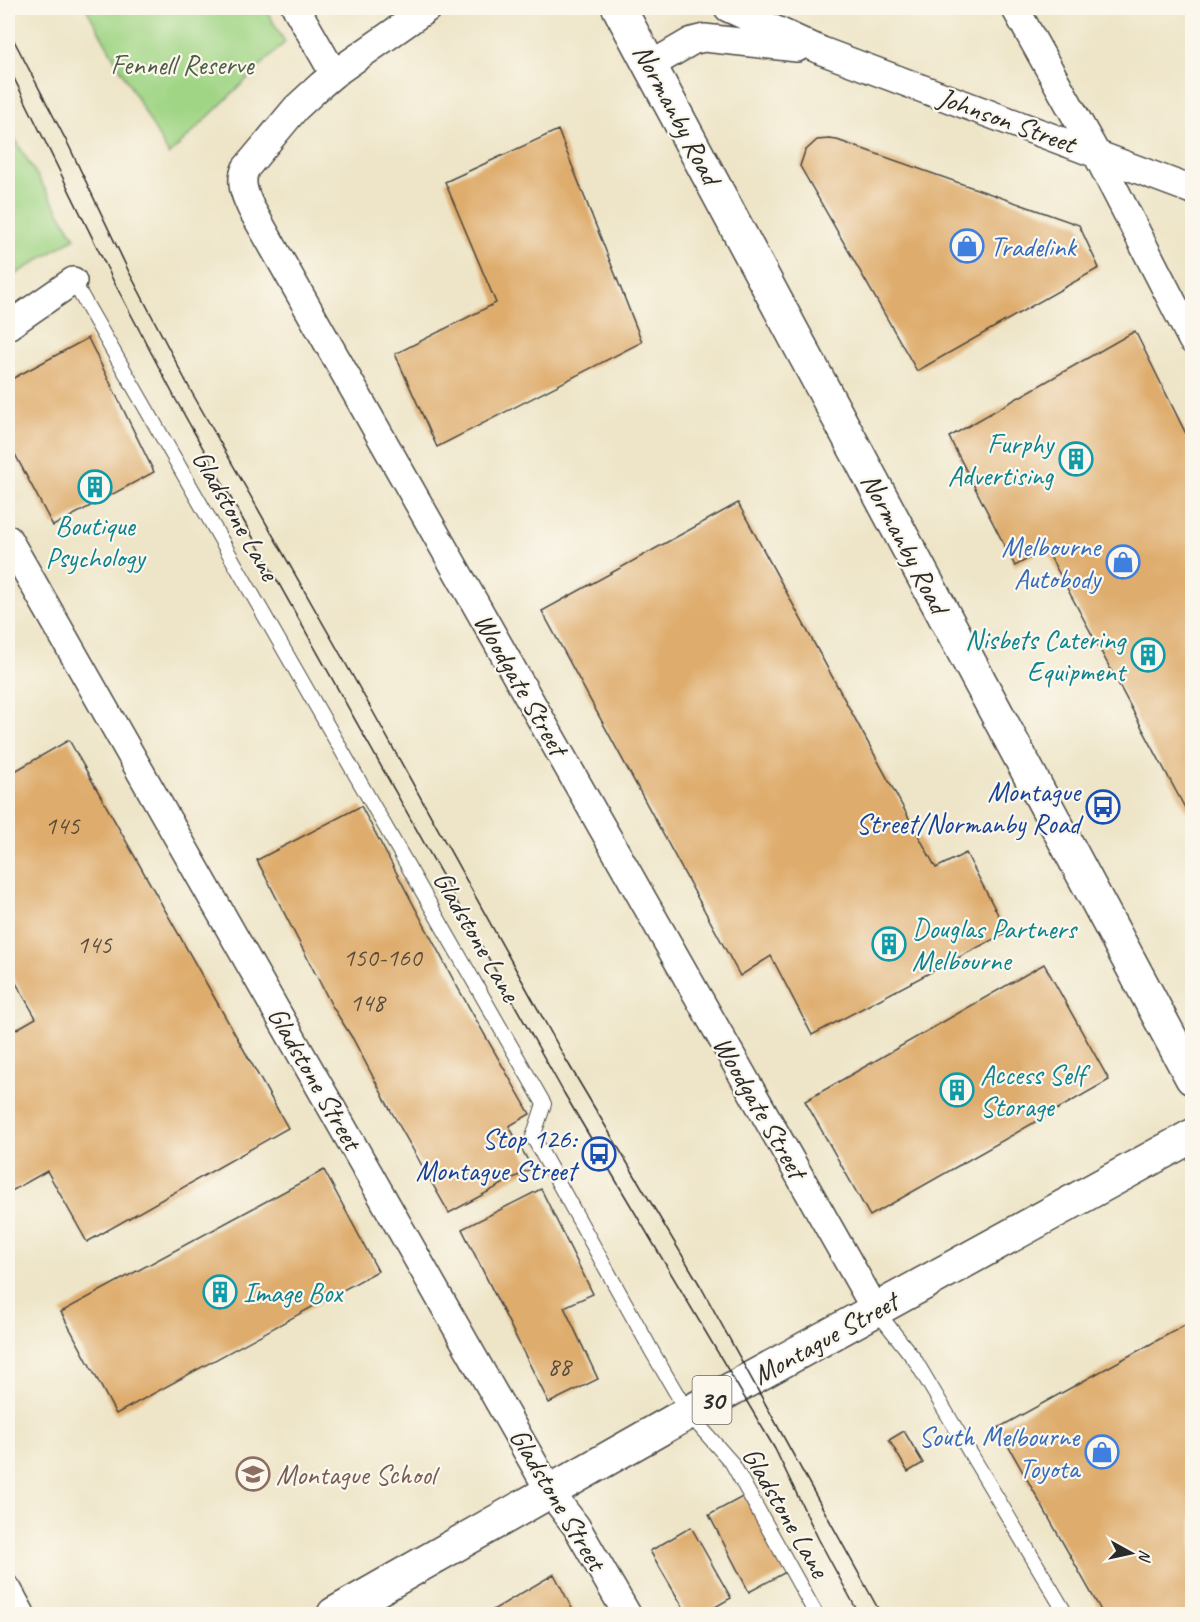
<svg xmlns="http://www.w3.org/2000/svg" width="1200" height="1622" font-family="Caveat,sans-serif">
	<style>
		.green { fill: #a1d586; stroke: #668058; stroke-width: 1.5 }
		.building { fill: #deac6c }
		.lines { fill: none; stroke-linecap: round; stroke-linejoin: round }
		.lane-casing { stroke: #484743; stroke-width: 16 }
		.street-casing { stroke: #484743; stroke-width: 30 }
		.primary-casing { stroke: #484743; stroke-width: 36 }
		.lane { stroke: #fff; stroke-width: 14 }
		.street { stroke: #fff; stroke-width: 27 }
		.primary { stroke: #fff; stroke-width: 33 }
		.tram { stroke: #2b2b2b; stroke-width: 1.5 }
		.labels { text-anchor: middle; dominant-baseline: central; stroke-width: 4.5; stroke-linejoin: round; paint-order: stroke }
		.number-label { font-size: 26px; fill: #584b3b }
		.shield { fill: #fbf7ec; stroke: #696865; stroke-width: 1.5 }
		.shield-label { font-size: 27px; font-weight: bold; fill: #2b2b2b }
		.park-label { font-size: 28px; fill: #4e5e46; stroke: #fbf7ec }
		.street-label { font-size: 28px; fill: #2b2b2b; stroke: #fbf7ec }
		.shop-label { font-size: 28px; fill: #366cbe; stroke: #fbf7ec; text-anchor: end }
		.culture-label { font-size: 28px; fill: #0d838f; stroke: #fbf7ec; text-anchor: start }
		.transit-label { font-size: 28px; fill: #164399; stroke: #fbf7ec; text-anchor: end }
		.education-label { font-size: 28px; fill: #785e54; stroke: #fbf7ec; text-anchor: start }
	</style>
	<rect width="100%" height="100%" fill="#fbf7ec"/>
	<filter id="ink" filterUnits="userSpaceOnUse"><feTurbulence type="fractalNoise" baseFrequency=".0167" numOctaves="2"/><feDisplacementMap in="SourceGraphic" scale="12" xChannelSelector="R" yChannelSelector="G"/><feConvolveMatrix kernelMatrix="1 2 1 2 8 2 1 2 1" color-interpolation-filters="sRGB"/></filter>
	<filter id="wash" filterUnits="userSpaceOnUse"><feTurbulence type="fractalNoise" baseFrequency=".008" numOctaves="4" result="noise"/><feDisplacementMap in="SourceGraphic" scale="24" xChannelSelector="R" yChannelSelector="G"/><feGaussianBlur stdDeviation="1.35" result="paint"/><feColorMatrix in="noise" values="0 0 0 0 0 0 0 0 0 0 0 0 0 0 0 0 0 1.4 0 .05"/><feComposite in="paint" operator="in"/></filter>
	<g filter="url(#wash)">
		<rect width="100%" height="100%" fill="#eee5c8"/>
		<path class="green" d="M86,8h179l20,34 -116,113z
			M8,128l67,110 -67,41z"/>
		<g id="blocks">
			<path class="building" d="M558,130l84,212 -205,105 -42,-93 101,-51 -51,-121z
				M829,139l8,1 242,85 20,43 -182,103 -117,-205 5,-15 12,-11z
				M1135,331l57,115v375l-146,-272 -31,17 -66,-129z
				M88,338l66,134 -101,54 -45,-85v-60z
				M738,503l198,365 30,-15 41,79 -195,103 -41,-79 -31,20 -198,-365z
				M69,740l219,388 -201,114 -40,-71 -39,22v-159l28,-16 -28,-49v-194z
				M361,806l93,175 76,133 -21,12 23,42 -83,45 -58,-102 -38,-72 -21,-33 -75,-146z
				M1044,964l65,116 -239,136 -65,-115z
				M324,1170l54,101 -262,143 -55,-102z
				M541,1189l52,105 -29,13 34,72 -49,24 -87,-174z
				M1185,1325l7,14v275h-89l-105,-186z
				M904,1431l19,32 -15,9 -19,-32z
				M746,1495l40,77 -37,20 -40,-77z
				M691,1527l40,71 -28,16h-16l-37,-63z
				M554,1574l21,40h-89z"/>
		</g>
	</g>
	<g filter="url(#ink)">
		<use href="#blocks" fill-opacity="0" stroke="#484743" stroke-width="1.5"/>
		<g class="lines">
			<g class="lane-casing">
				<path id="lane" d="M73,281l471,823 -11,33 121,218 34,58 44,50 84,151
					M875,1309l40,51 151,254"/>
			</g>
			<g class="street-casing">
				<path id="street" d="M296,8l38,66
					M428,8l-94,66 -13,11 -25,23 -50,60c-7,14 -1,27 5,40l624,1101
					M728,8l94,43 370,139
					M1015,8l81,145 96,187
					M651,65l41,-24 12,-3 93,10
					M8,326l65,-45
					M8,539l542,953 26,34 51,88
					M8,1590l13,24"/>
			</g>
			<g class="primary-casing">
				<path id="primary" d="M619,8l573,1070
					M334,1614l354,-201 504,-277"/>
			</g>
			<use href="#lane" class="lane"/>
			<use href="#street" class="street"/>
			<use href="#primary" class="primary"/>
			<path class="tram" d="M8,29l61,117 60,126 62,119 181,319 193,348 136,229 180,327
				M8,66l106,216 62,118 388,693 211,356 44,91 40,74"/>
		</g>
	</g>
	<defs>
		<g id="shop-ring" transform="scale(1.725)"><circle r="9.5" fill="#fbf7ec" stroke="#3f7fe0" stroke-width="1.5"/><path d="M-5-2.5h2.3a2.7 3.5 0 0 1 5.4 0H5L5.5 6h-11ZM-1.5-2.5h3a1.5 2.3 0 0 0-3 0Z" fill="#3f7fe0"/></g>
		<g id="building-ring" transform="scale(1.725)"><circle r="9.5" fill="#fbf7ec" stroke="#0f9aa8" stroke-width="1.5"/><path d="M-4-6H4V6H1V3H-1V6H-4ZM-2.5-4.3h1.7v1.8h-1.7ZM.8-4.3h1.7v1.8H.8ZM-2.5-1h1.7V.8h-1.7ZM.8-1h1.7V.8H.8Z" fill="#0f9aa8"/></g>
		<g id="bus-ring" transform="scale(1.725)"><circle r="9.5" fill="#fbf7ec" stroke="#1a4fb4" stroke-width="1.5"/><path d="M-5-6H5V4H4V6H2V4H-2V6H-4V4H-5ZM-3.5-4V0h7V-4ZM-3.5 1.2v1.5H-2V1.2ZM2 1.2v1.5H3.5V1.2Z" fill="#1a4fb4"/></g>
		<g id="school-ring" transform="scale(1.725)"><circle r="9.5" fill="#fbf7ec" stroke="#8d6e63" stroke-width="1.5"/><path d="M0-5L7-2L0 1L-7-2ZM-4 1L0 2.5L4 1V4Q0 6-4 4Z" fill="#8d6e63"/></g>
	</defs>
	<g fill-rule="evenodd">
		<use href="#shop-ring" x="967" y="246"/>
		<use href="#building-ring" x="1076" y="459"/>
		<use href="#building-ring" x="95" y="487"/>
		<use href="#shop-ring" x="1123" y="562"/>
		<use href="#building-ring" x="1148" y="655"/>
		<use href="#bus-ring" x="1103" y="807"/>
		<use href="#building-ring" x="889" y="944"/>
		<use href="#building-ring" x="957" y="1090"/>
		<use href="#bus-ring" x="599" y="1154"/>
		<use href="#building-ring" x="220" y="1292"/>
		<use href="#shop-ring" x="1102" y="1452"/>
		<use href="#school-ring" x="253" y="1474"/>
	</g>
	<g class="labels">
		<g class="number-label">
			<text x="62" y="825">145</text>
			<text x="94" y="944">145</text>
			<text x="382" y="957">150-160</text>
			<text x="367" y="1002">148</text>
			<text x="559" y="1366">88</text>
		</g>
		<rect class="shield" x="692.5" y="1376" width="39" height="48" rx="4.5"/>
		<g class="shield-label">
			<text x="712" y="1400">30</text>
		</g>
		<g class="park-label">
			<text x="182" y="64">Fennell Reserve</text>
		</g>
		<g class="street-label">
			<text transform="translate(677 114) rotate(62)">Normanby Road</text>
			<text transform="translate(1007 120) rotate(20)">Johnson Street</text>
			<text transform="translate(236 515) rotate(60)">Gladstone Lane</text>
			<text transform="translate(905 543) rotate(62)">Normanby Road</text>
			<text transform="translate(521 684) rotate(60)">Woodgate Street</text>
			<text transform="translate(477 936) rotate(60)">Gladstone Lane</text>
			<text transform="translate(315 1078) rotate(60)">Gladstone Street</text>
			<text transform="translate(760 1107) rotate(60)">Woodgate Street</text>
			<text transform="translate(825 1338) rotate(-29)">Montague Street</text>
			<text transform="translate(558 1499) rotate(59)">Gladstone Street</text>
			<text transform="translate(786 1512) rotate(60)">Gladstone Lane</text>
		</g>
		<g class="shop-label">
			<text x="990" y="246" text-anchor="start">Tradelink</text>
			<text x="1100" y="546">Melbourne<tspan x="1100" dy="32">Autobody</tspan></text>
			<text x="1079" y="1436">South Melbourne<tspan x="1079" dy="32">Toyota</tspan></text>
		</g>
		<g class="culture-label">
			<text x="1053" y="443" text-anchor="end">Furphy<tspan x="1053" dy="32">Advertising</tspan></text>
			<text x="95" y="525" text-anchor="middle">Boutique<tspan x="95" dy="32">Psychology</tspan></text>
			<text x="1125" y="639" text-anchor="end">Nisbets Catering<tspan x="1125" dy="32">Equipment</tspan></text>
			<text x="912" y="928">Douglas Partners<tspan x="912" dy="32">Melbourne</tspan></text>
			<text x="980" y="1074">Access Self<tspan x="980" dy="32">Storage</tspan></text>
			<text x="243" y="1292">Image Box</text>
		</g>
		<g class="transit-label">
			<text x="1080" y="791">Montague<tspan x="1080" dy="32">Street/Normanby Road</tspan></text>
			<text x="576" y="1138">Stop 126:<tspan x="576" dy="32">Montague Street</tspan></text>
		</g>
		<g class="education-label">
			<text x="276" y="1474">Montague School</text>
		</g>
	</g>
	<rect width="1200" height="1622" fill="none" stroke="#fbf7ec" stroke-width="30"/>
	<g transform="translate(1131 1553) rotate(98)" stroke="#fbf7ec" stroke-width="4.5" paint-order="stroke">
	<path d="M0-4.5L10 22L0 15L-10 22Z" fill="#2b2b2b"/>
	<text y="-9" font-size="16" font-weight="bold" text-anchor="middle" fill="#2b2b2b">N</text>
	</g>
</svg>
